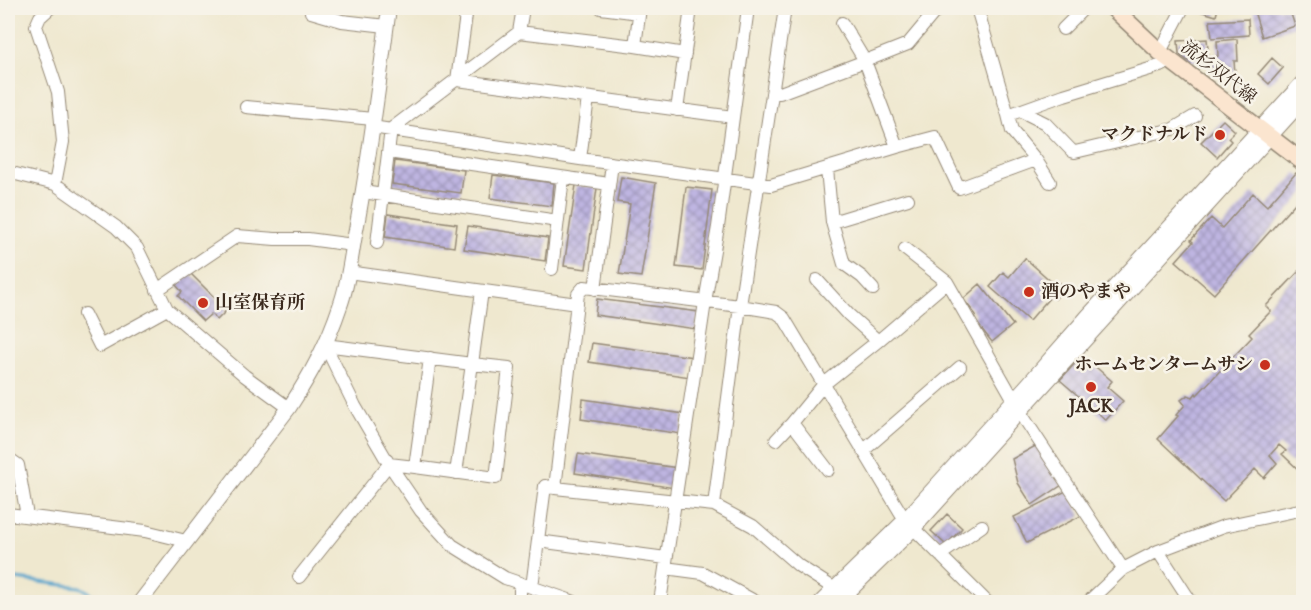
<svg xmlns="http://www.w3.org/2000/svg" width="1311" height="610" font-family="'IM FELL English','Noto Serif JP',serif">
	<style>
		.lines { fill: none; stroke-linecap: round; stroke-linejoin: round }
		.stream { stroke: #52a4cd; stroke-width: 3 }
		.building { fill: url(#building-cross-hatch) }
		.minor-casing { stroke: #958976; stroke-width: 14 }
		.tertiary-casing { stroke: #958976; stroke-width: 16 }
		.secondary-casing { stroke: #958976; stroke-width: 19 }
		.minor { stroke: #fff; stroke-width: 12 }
		.tertiary { stroke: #fff; stroke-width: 14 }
		.secondary { stroke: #fbe5cf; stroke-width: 16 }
		.poi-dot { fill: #c8321e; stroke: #f7f3e8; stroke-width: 2 }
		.labels { text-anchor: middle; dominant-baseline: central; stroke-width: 5; stroke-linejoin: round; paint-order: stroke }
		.street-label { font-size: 18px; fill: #3b2a1e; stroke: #f7f3e8 }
		.poi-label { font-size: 18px; font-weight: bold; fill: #3b2a1e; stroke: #f7f3e8; text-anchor: end }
	</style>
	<defs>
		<pattern id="building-cross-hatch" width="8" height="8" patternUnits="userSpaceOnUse" patternTransform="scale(1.5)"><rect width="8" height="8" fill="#bfb6e2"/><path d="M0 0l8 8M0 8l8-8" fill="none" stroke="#9c94b7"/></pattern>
	</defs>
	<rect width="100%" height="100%" fill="#f7f3e8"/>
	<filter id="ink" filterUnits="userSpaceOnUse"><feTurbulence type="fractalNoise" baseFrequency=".0167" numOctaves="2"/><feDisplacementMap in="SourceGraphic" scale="12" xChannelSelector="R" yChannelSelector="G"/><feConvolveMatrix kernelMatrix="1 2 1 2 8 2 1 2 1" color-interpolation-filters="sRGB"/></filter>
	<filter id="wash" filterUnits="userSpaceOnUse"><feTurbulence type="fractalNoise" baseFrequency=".008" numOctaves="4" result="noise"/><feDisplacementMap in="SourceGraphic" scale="24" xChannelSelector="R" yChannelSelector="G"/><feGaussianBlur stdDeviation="1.35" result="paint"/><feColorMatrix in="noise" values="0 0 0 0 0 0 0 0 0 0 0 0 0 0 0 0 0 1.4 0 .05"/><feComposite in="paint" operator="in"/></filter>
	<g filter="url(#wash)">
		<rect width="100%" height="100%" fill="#efe8cf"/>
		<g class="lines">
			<path class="stream" d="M8,578l72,9 9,5 10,10"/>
		</g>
		<g id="blocks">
			<path class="building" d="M1190,8h28l-2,8z
				M1253,8h36l6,18 -33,11z
				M1248,19l1,16 -37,3 -2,-17z
				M1207,39l2,20 -21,2 -9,-7 -1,-13z
				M1237,39l1,22h-4l1,12h-6l-4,-5 -14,1 -1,-12 8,-1 -1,-15z
				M1272,58l11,10 -14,16 -11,-10z
				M1223,120l12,11 -7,7 3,3 -14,16 -16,-15z
				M395,161l69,9 -3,23 -69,-9z
				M1296,173l8,6v14l-90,101 -38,-33 17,-19 -2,-2 20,-22 11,10 31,-35 14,13z
				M493,175l61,8 -2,23 -62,-8z
				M621,177l35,6 -15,94 -22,-3 11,-70 -13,-2z
				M576,185l21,3 -11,81 -22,-3z
				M686,187l26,3 -10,80 -26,-3z
				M388,214l69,10 -3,23 -69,-10z
				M468,226l80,12 -3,23 -81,-12z
				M1025,258l29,26 3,-3 8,7 -10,11 -4,-3 -22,25 -39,-34 13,-15 6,5z
				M1304,266v219l-6,-4 5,-7 -21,-20 4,-3 -7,-6 -9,10 7,8 -13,15 -9,-9 -31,32 -66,-62 20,-23 -2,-1 9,-10 -4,-5 7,-5 5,2 3,-4 1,2 55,-58 -3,-3 22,-23 -5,-5z
				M189,272l38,38 -10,10 -6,-6 -8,7 -25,-25 4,-4 -6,-7z
				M980,284l33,41 -21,17 -19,-24 3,-3 -13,-16z
				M597,299l102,13 -3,17 -101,-14z
				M592,343l101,14 -3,20 -101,-15z
				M1078,360l8,7 4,-5 22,19 -5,6 16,14 -17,19 -46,-40z
				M583,399l101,15 -3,20 -100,-15z
				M1039,444l23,41 -30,20 -14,-22 -6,-24z
				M578,454l100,14 -3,20 -100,-15z
				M1068,490l13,26 -54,27 -13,-26z
				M947,514l15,14 -16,17 -15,-14z"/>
		</g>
	</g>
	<g filter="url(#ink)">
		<use href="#blocks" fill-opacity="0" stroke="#958976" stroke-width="1.5"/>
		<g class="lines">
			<g class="minor-casing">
				<path id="minor" d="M50,8l-10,9 -4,9 22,66 5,50 -8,42
					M523,8l-4,24 116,14 5,-38
					M601,8l38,5
					M977,8l31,107 56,-20 99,-30 5,-6
					M311,12l31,9 44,5
					M842,23l23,38 43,-17 30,-36
					M1063,29l21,-21
					M635,46l50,8
					M1160,52l23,-44
					M457,80l276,37
					M457,80l10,-72
					M246,107l127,12
					M677,110l14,-102
					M1021,111l24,12 27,28 3,1 98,-23 22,-13
					M372,127l208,32 191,26 126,-38 -32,-86 -85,32h-8
					M897,147l38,-10 24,51 77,-28 -24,-29 -4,-16
					M388,152l221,32
					M580,159l8,-61
					M1036,160l14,22
					M827,169l5,53 76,-23
					M8,172l47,12 61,43 21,21 30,61 78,67 44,32
					M363,192l195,29
					M832,222l12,42 18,13 11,12
					M377,243l14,-114 128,-97
					M905,249l42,33 67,118
					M552,269l11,-91
					M348,272l229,32
					M595,289l17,-125
					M157,290l80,-54 38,3h33l45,6
					M84,314l16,32 67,-37
					M878,341l69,-59
					M325,345l30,61 34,58 32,47 31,34 53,33 64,22 5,2
					M325,345l147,19 10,-73
					M1020,412l103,157
					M792,423l32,-39 54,-43 -29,-26 -32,-35
					M776,440l16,-17 36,47
					M863,451l97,-84
					M8,458l10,7 9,51
					M415,467l81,11 13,-110 -37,-4 -16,109
					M555,488l159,17 26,-199 45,-298
					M714,505l39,21 46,40 36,23
					M8,514l137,17 41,10
					M538,541l128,17
					M1158,551l33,51
					M940,555l42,-29
					M665,568l38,5 53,29
					M299,577l90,-113 26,3 15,-109
					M532,587l13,-101 10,2 23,-194 6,-7 156,19 36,6 8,6 121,202 82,82
					M520,602v-19
					M660,602l45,-300 13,-75 30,-219
					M1088,602l35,-33 35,-18 66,-25 80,-17"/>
			</g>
			<g class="tertiary-casing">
				<path id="tertiary" d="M140,602l149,-194c22,-34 38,-63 51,-102 9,-24 11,-51 16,-76 14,-74 23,-148 33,-222
					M821,602l84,-82 124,-137 57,-65 173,-188 45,-49
					M838,602l75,-73 391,-430"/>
			</g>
			<g class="secondary-casing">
				<path id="secondary" d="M1113,8l49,46 142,109"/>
			</g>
			<use href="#minor" class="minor"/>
			<use href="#tertiary" class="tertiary"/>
			<use href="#secondary" class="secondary"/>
		</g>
	</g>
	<g class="poi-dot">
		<circle cx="1220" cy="135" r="6"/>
		<circle cx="1029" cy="292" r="6"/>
		<circle cx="203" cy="303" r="6"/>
		<circle cx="1265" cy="365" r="6"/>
		<circle cx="1091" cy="387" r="6"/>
	</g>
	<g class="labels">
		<g class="street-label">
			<text transform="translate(1218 73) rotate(38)">流杉双代線</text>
		</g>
		<g class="poi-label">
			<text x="1208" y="135">マクドナルド</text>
			<text x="1041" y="292" text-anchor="start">酒のやまや</text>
			<text x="215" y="303" text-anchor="start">山室保育所</text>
			<text x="1253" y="365">ホームセンタームサシ</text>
			<text x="1091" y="407" text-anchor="middle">JACK</text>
		</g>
	</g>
	<rect width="1311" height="610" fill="none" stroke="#f7f3e8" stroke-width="30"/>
</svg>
